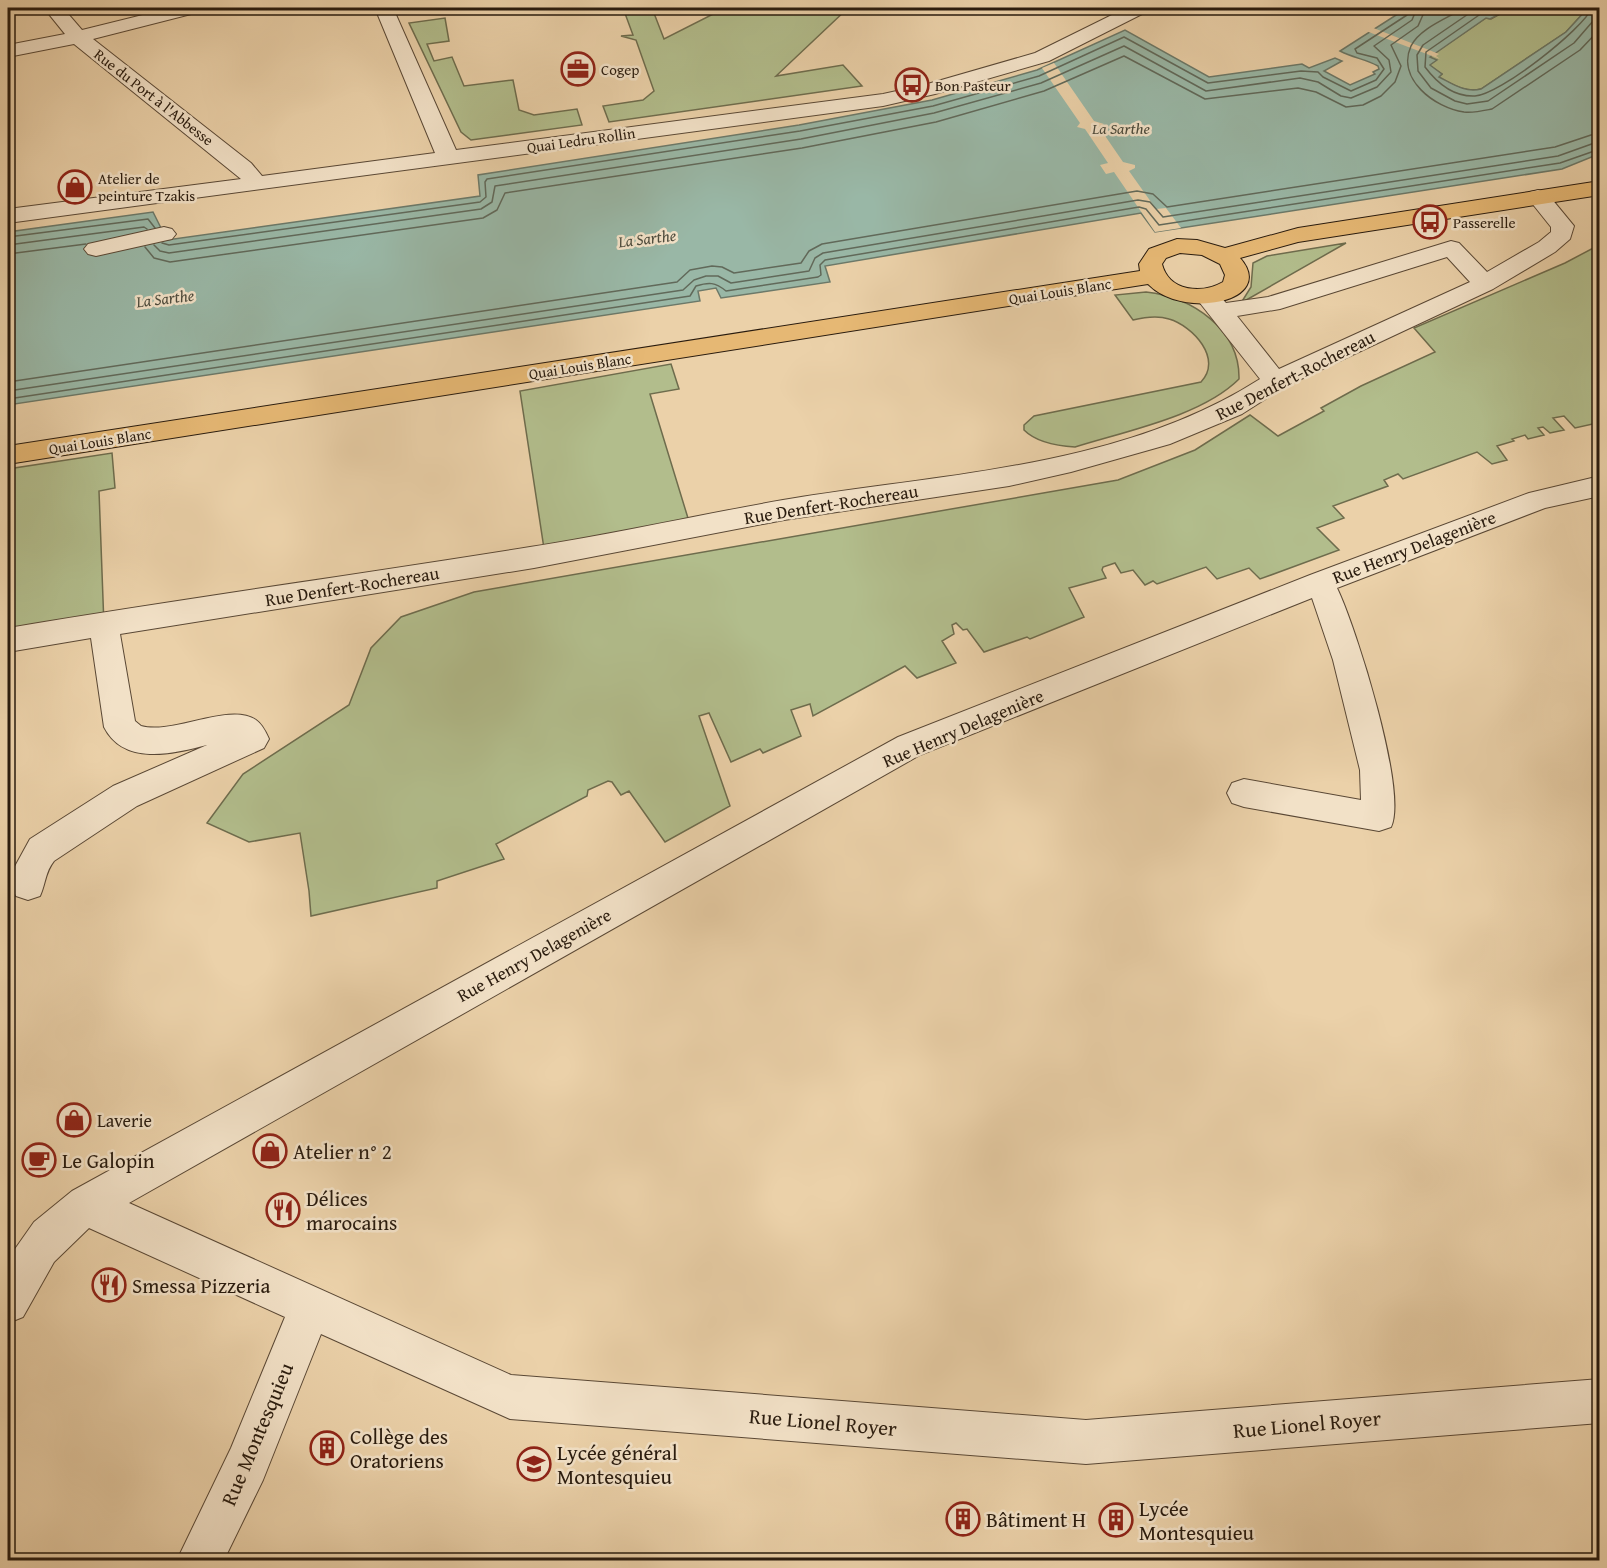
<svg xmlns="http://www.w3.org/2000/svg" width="1607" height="1568" font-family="'Gentium Book Plus',serif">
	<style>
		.green { fill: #b2bd8c; stroke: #6e6c4d; stroke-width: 1.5 }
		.water { fill: #99b7a6; stroke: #6c7969; stroke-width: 1.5 }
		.pier { fill: #ebd1a9 }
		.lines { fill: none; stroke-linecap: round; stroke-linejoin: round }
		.shore { stroke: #61695a; stroke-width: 1.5 }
		.minor-casing { stroke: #5a4835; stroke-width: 2 }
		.major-casing { stroke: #291b0e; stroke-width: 2 }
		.minor { fill: #f2e1c7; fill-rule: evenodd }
		.major { fill: #e6b874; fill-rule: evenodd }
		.labels { text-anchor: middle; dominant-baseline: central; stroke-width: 5; stroke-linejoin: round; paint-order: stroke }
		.far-poi-label { font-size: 15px; fill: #291b0e; stroke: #f2e1c7; text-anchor: start }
		.far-street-label { font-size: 15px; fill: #291b0e; stroke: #f2e1c7 }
		.far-water-label { font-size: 16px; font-style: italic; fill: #4b4a3c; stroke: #f2e1c7 }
		.street-label { font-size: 18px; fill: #291b0e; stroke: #f2e1c7 }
		.poi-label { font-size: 18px; fill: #291b0e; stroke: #f2e1c7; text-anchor: start }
		.near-poi-label { font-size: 21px; fill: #291b0e; stroke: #f2e1c7; text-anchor: start }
		.near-street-label { font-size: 21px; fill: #291b0e; stroke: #f2e1c7 }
	</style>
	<rect width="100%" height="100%" fill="#ebd1a9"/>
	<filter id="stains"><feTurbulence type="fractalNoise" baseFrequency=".00333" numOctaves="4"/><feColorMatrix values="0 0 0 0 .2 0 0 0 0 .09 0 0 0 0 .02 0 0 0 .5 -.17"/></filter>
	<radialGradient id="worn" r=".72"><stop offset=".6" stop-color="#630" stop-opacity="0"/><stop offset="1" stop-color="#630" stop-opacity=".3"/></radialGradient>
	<path class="green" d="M623,8h29l12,31 61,-31h123l-72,68 67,-11 19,21 -253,36 -6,-16 40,-6 11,-9 -18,-51 -15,-4 12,-1z
		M1511,8h77l-22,24 -85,57c-17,4 -29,-5 -43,-12l4,-3 -13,-9v-8l57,-39 5,1z
		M445,18l4,23 -22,3 7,17 18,-4 12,29 49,-6 6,30 15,5 43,-6 5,16 -111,15 -10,-8 -52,-109z
		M1346,243l-105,60 10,-16 2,-24 14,-7z
		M1599,245v179l-2,-1 -22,5 -11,-12 -11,2 11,12 -14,3 -7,-6 -5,1 6,7 -16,4 -3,-4 -13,4 2,2 -17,5 10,14 -15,4 -15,-12 -74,27 -5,-5 -14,6 4,6 -55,20 11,12 -27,10 22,22 -79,29 -11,-11 -32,11 -11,-12 -49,17 -4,-3 -8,4 -12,-15 -12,3 -6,-10 -12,4 -1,3 4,8 -37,10 15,29 -54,22 -3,-2 -43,15 -17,-23 -4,1 -7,-7 -4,2 2,9 -12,7 14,22 -39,15 -12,-12 -92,50 -3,-12 -19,6 10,26 -38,17 -3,-4 -29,13 -22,-49 -10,3 31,90 -65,36 -36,-51 -8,4 -9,-13 -4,-1 -20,9 -1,6 -91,48 8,15 -67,22v7l-126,28 -2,-25 -9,-58 -51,9 -42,-19 36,-49 106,-69 22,-57 30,-31 73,-25 644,-112 77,-30 55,-35 28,21 46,-25 -3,-3 40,-22 74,-34 -21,-24 151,-65z
		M1146,292c46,5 94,37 93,87 -37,37 -113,52 -164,68 -17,-1 -39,-5 -51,-17v-5l10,-9 167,-34c22,-23 -8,-56 -32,-63 -12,-4 -24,-2 -36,1l-18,-25z
		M671,364l8,25 -29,5 41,134 -146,27 -25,-164z
		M112,453l3,35 -16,3 5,135 -96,14v-171z"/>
	<path class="water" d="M1407,8h104l-21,11 -4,-1 -56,39 7,3 -7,5 12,9 -3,3c14,7 26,16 42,12l85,-57 22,-24h11v146l-37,15 -407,63 -14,-19 -316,53 5,16 -109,16 -5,-10 -18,3 2,10 -692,104v-173l145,-20 14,28 313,-44 -2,-21 321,-50 133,-25 105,-30 88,-40 84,47 93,-13 7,4 26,-10 7,3 -18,10 26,14 25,-11 -2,-2 6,-3 -1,-3c-12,-7 -25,-8 -38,-15z"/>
	<path class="pier" d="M1371,27l68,27 -3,2 4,3 -74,-28z
		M1054,63l40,58 10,3 -5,3 24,35 12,3v3l-6,3 27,38 10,-1 15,20 -26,4 -41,-60 -8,2 -6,-9 8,-2 -23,-34 -8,-2 3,-4 -38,-55z"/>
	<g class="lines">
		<path class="shore" d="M1464,8c-16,10 -44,20 -53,38 -15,33 24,62 53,66 10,1 18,-1 28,-3l88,-59 20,-21
			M1477,8l-54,37 -6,10 1,16 13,17 24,13 12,3 21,-3 86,-58 26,-30
			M1499,8l-9,5h-8l-56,39 -1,15c12,16 29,30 50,29 24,-1 107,-66 117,-88
			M8,237l140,-18 7,9
			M162,243l7,2 311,-43 6,-5 -1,-15 2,-3 313,-48 133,-25 106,-30 85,-39 84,46 93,-12 17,1 5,5 28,14 25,-11 8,-11 -7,-11 -20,-5 -2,-4 52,-34 3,-7
			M8,245l136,-18 3,2
			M154,245l6,6 9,2 312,-44 11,-7 3,-16 306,-47 133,-26 107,-30 83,-37 82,45 94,-13 18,4 23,14 10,2 26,-11 14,-15 -2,-12 -15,-14 38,-26 5,-12
			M145,247l9,11 16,4 313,-44 14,-8 8,-17 297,-45 134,-26 108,-31 80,-35 81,43 93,-11 18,4 30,15 17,-2 18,-9 14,-14 6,-16 -10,-21 27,-19 8,-18
			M8,254l78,-10
			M8,382l669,-100 13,-12 22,-4 10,1 12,6 67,-10 8,-12 13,-7 315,-53 16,3 14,13 388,-60 45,-15
			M8,391l675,-101 11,-10 12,-4h12l13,7 78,-12 6,-13 8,-5 315,-53 12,2 13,15 395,-61 42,-15
			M8,399l682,-103 6,-10c13,-4 19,-4 30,5l92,-14 3,-2 -1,-10 5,-5 314,-53 7,2 13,16 401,-62 40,-14"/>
		<g class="minor-casing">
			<path id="minor" d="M44,8h19l19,22 89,-22h30l-2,4 -106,27 158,124 11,13 173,-23 -60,-145h18l63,142 427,-56 41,-9 111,-32 91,-45h22l-2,4 -97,49 -114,33 -52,12 -875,117v-14l233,-30 -167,-135 -66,13v-12l57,-11z
				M1538,190l8,2 28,34 -4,13 -15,13 -62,37 -209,98 -42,27 -72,30 -99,28 -62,14 -225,34 -250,48 -414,66 15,87 6,5c33,9 88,-24 115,-6 6,4 10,12 13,19l-5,9 -127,58 -83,55c-9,11 -8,22 -14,35l-12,4 -12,-4 -5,-11 2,-15 17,-31 83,-53 94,-41c-35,9 -83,21 -103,-18l-13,-89 -83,14v-24c173,-29 348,-53 522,-81 84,-13 168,-32 253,-47 160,-27 336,-31 477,-121l-60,-76 -3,-5 3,-5c13,-4 18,0 26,10l42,-6 183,-56 8,2 28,29 52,-30 12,-10v-5l-24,-30 3,-5zM1447,257l23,25 -191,87 -42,-53 43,-7z
				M164,227l8,2 4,5 -4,5 -76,17 -8,-2 -4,-5 4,-5z
				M1600,476v20l-55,12 -208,80c19,39 71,204 54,239l-12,4 -135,-24 -12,-4 -5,-10 5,-10 12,-4 117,21 -1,-30 -27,-110 -21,-62 -392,157 -791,448 382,172 575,45 514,-41v44l-514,41 -576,-45 -189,-85 -58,146 -39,80h-47l54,-112 54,-131 -196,-89 -35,34 -31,55 -15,6v-64l26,-37 38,-31 826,-454 412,-162 219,-82z"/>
		</g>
		<g class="major-casing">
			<path id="major" d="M1600,181v14l-302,47 -58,16c38,43 -56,63 -92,26l-1140,180v-18l1132,-175 -1,-7 10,-15 28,-10 20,1 28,8 73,-20zM1180,253l22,2 18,9 5,11 -2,7c-21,12 -54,10 -61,-18l4,-6z"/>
		</g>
		<use href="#minor" class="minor"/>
		<use href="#major" class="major"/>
	</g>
	<defs>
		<g id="office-ring" transform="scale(1.725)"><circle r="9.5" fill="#f2e1c7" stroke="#8f2418" stroke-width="1.5"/><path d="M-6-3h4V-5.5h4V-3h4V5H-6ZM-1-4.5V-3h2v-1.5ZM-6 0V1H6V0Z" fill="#8f2418"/></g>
		<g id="bus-ring" transform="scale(1.725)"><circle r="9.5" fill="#f2e1c7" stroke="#8f2418" stroke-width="1.5"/><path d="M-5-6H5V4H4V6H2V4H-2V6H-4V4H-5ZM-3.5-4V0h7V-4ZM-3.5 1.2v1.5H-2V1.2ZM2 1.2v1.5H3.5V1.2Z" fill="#8f2418"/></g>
		<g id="shop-ring" transform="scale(1.725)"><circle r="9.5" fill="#f2e1c7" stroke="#8f2418" stroke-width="1.5"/><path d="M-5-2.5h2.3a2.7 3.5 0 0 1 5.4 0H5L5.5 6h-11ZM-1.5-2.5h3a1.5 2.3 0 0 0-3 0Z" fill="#8f2418"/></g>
		<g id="cafe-ring" transform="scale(1.725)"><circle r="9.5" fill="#f2e1c7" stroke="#8f2418" stroke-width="1.5"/><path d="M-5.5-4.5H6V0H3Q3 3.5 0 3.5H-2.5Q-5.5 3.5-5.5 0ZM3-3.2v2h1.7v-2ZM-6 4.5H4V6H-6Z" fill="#8f2418"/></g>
		<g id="restaurant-ring" transform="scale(1.725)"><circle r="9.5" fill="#f2e1c7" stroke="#8f2418" stroke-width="1.5"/><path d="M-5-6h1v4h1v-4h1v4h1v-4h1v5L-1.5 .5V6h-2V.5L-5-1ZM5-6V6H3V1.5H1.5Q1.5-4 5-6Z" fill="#8f2418"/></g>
		<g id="building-ring" transform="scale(1.725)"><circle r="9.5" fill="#f2e1c7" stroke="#8f2418" stroke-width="1.5"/><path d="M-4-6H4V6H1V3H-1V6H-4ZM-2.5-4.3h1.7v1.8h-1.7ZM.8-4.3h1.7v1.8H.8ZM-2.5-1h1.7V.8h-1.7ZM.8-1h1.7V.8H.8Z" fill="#8f2418"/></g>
		<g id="school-ring" transform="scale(1.725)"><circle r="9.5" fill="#f2e1c7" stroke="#8f2418" stroke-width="1.5"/><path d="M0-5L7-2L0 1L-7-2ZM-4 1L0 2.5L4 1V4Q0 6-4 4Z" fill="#8f2418"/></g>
	</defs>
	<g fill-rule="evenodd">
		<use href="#office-ring" x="578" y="69"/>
		<use href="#bus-ring" x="912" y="85"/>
		<use href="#shop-ring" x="75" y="187"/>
		<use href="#bus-ring" x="1430" y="222"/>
		<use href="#shop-ring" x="74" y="1120"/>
		<use href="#shop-ring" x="270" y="1151"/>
		<use href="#cafe-ring" x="39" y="1160"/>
		<use href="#restaurant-ring" x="283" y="1210"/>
		<use href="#restaurant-ring" x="109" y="1285"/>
		<use href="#building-ring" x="327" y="1448"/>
		<use href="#school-ring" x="534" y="1464"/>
		<use href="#building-ring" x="963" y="1519"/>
		<use href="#building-ring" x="1116" y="1520"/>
	</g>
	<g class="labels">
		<g class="far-poi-label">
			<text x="601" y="69">Cogep</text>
			<text x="935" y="85">Bon Pasteur</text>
			<text x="98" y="178">Atelier de<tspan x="98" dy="17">peinture Tzakis</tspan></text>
			<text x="1453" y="222">Passerelle</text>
		</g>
		<g class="far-street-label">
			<text transform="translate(154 97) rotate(38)">Rue du Port à l'Abbesse</text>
			<text transform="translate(581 140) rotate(-8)">Quai Ledru Rollin</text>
			<text transform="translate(1060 291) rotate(-9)">Quai Louis Blanc</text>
			<text transform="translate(580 366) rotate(-9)">Quai Louis Blanc</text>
			<text transform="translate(100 441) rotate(-9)">Quai Louis Blanc</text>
		</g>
		<g class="far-water-label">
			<text x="1121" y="128">La Sarthe</text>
			<text transform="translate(647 238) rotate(-7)">La Sarthe</text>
			<text transform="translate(165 298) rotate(-7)">La Sarthe</text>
		</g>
		<g class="street-label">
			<text transform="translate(1295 375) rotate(-27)">Rue Denfert-Rochereau</text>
			<text transform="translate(831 504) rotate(-9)">Rue Denfert-Rochereau</text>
			<text transform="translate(1414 547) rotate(-21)">Rue Henry Delagenière</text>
			<text transform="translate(352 586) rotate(-9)">Rue Denfert-Rochereau</text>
			<text transform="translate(963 728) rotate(-23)">Rue Henry Delagenière</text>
			<text transform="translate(534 955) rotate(-29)">Rue Henry Delagenière</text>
		</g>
		<g class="poi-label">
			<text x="97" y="1120">Laverie</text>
		</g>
		<g class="near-poi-label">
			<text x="293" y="1151">Atelier n° 2</text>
			<text x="62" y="1160">Le Galopin</text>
			<text x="306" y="1198">Délices<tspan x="306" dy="24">marocains</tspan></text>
			<text x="132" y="1285">Smessa Pizzeria</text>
			<text x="350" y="1436">Collège des<tspan x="350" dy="24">Oratoriens</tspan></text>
			<text x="557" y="1452">Lycée général<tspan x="557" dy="24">Montesquieu</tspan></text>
			<text x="1139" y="1508">Lycée<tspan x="1139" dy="24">Montesquieu</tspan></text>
			<text x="986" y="1519">Bâtiment H</text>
		</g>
		<g class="near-street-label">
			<text transform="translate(823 1422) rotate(5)">Rue Lionel Royer</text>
			<text transform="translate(1307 1424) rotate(-5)">Rue Lionel Royer</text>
			<text transform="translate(257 1434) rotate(-67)">Rue Montesquieu</text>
		</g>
	</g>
	<rect width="1607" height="1568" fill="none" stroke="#ebd1a9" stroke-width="30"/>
	<rect x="9" y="9" width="1589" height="1550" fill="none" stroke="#291b0e" stroke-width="3"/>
	<rect x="15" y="15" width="1577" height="1538" fill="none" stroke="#291b0e" stroke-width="1.5"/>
	<rect width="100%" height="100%" filter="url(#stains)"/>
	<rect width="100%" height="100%" fill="url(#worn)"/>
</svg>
